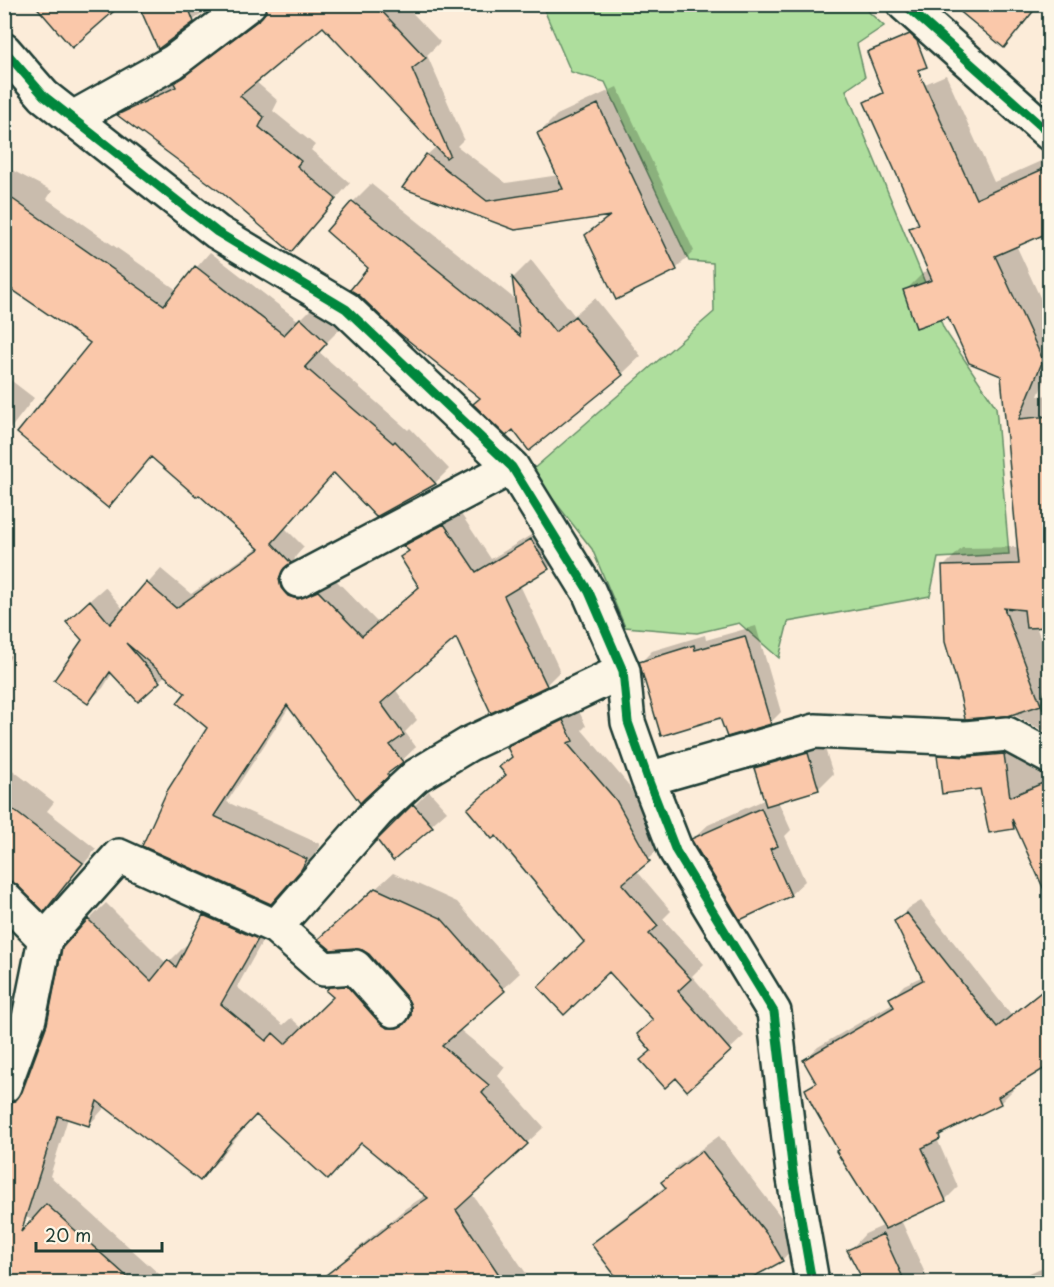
<svg xmlns="http://www.w3.org/2000/svg" width="1054" height="1287" font-family="'Playpen Sans',sans-serif">
	<style>
		.green { fill: #aede9d; stroke: #668e68; stroke-width: 1.5 }
		.shadow { fill: #0003 }
		.building { fill: #fac8aa; stroke: #1f3d34; stroke-width: 1.5 }
		.lines { fill: none; stroke-linecap: round; stroke-linejoin: round }
		.minor-casing { stroke: #1f3d34; stroke-width: 38 }
		.minor { stroke: #fcf5e5; stroke-width: 33 }
		.cycleway-casing { stroke: #fcf5e5; stroke-width: 13 }
		.cycleway { stroke: #00873e; stroke-width: 9 }
	</style>
	<rect width="100%" height="100%" fill="#fcecd9"/>
	<filter id="ink" filterUnits="userSpaceOnUse"><feTurbulence type="fractalNoise" baseFrequency=".0167" numOctaves="2"/><feDisplacementMap in="SourceGraphic" scale="12" xChannelSelector="R" yChannelSelector="G"/><feConvolveMatrix kernelMatrix="1 2 1 2 8 2 1 2 1" color-interpolation-filters="sRGB"/></filter>
	<g filter="url(#ink)">
		<path class="green" d="M542,5h319l23,21 -27,18 8,33 -19,13 98,239 52,78 13,147 -71,4 -8,38 -142,26 -9,36 -40,-35 -42,10 -72,-6 -33,-78 -61,-78 183,-159 -1,-49 -24,-2 -84,-179 -34,-10z
			M1049,678l1,43h-1l-8,-16z"/>
		<path class="shadow" d="M140,4h75l-56,42z
			M269,4h135l36,38 -13,13 37,84 -7,7 49,37 53,-8 -20,-42 18,-18 60,-28 77,164 -18,18 -89,-33 21,-21 -91,13 -90,-73 10,-9 -114,-121 -68,56 23,20 -5,10 42,34 -4,5 39,33 -59,67 -68,-58 -104,-77 15,-15 48,-22 9,-10 77,-57z
			M953,4h88l-38,42z
			M946,75l48,107 56,-25v73l-34,15 34,74v48l-12,29 12,-1v215l-21,-2 21,55v71l-34,-18 -11,-2 -61,-148 18,-18 57,-1 -16,-172 -54,-60 -44,-24 18,-18 6,-3 -19,-41 9,-9 -29,-121z
			M4,166l48,25 -5,8 130,91 33,-38 89,69 16,-16 26,23 -23,23 90,79 2,-2 39,41 -14,14 -100,-11 -50,56 19,19 -8,9 -3,7 2,11 38,3 45,46 42,-37 -18,-28 7,-8 -4,-4 15,-15 39,-20 32,48 55,-33 16,28 -14,14 -28,17 40,86 -14,14 -90,-49 -61,53 22,31 -12,12 11,15 -56,54 -70,-95 -63,96 93,42 -5,10 -44,48 -127,-57 65,-117 -22,-35 -21,-18 -7,6 -46,-9 -10,16 -15,14 -6,-95 23,-20 19,23 37,-41 30,25 68,-47 -60,-54 -47,-37 -44,50 -16,-164 -88,-60z
			M371,184l145,116 -3,-22 18,-18 43,55 21,-17 46,58 -19,18 -93,75 -16,-21 -31,-31 -112,-129 -17,-66z
			M4,375l30,23 -30,39z
			M756,626l25,86 -11,11 -49,-7 -80,-54 11,-11 53,-16 1,5z
			M4,652l7,4 -7,13z
			M577,707l9,19 -4,4 45,53 36,62 -27,25 35,41 -8,8 41,45 -12,12 52,60 -57,53 -35,-39 2,-31 -68,-77 -79,-168 -6,-7 12,-11 -4,-9 14,-14z
			M822,739l11,35 -14,14 -41,13 13,29 -6,6 20,45 -15,14 -97,-56 15,-14 58,-26 -10,-31 14,-14z
			M954,741l96,14v138l-51,-108 -60,-29z
			M4,750l9,7 -7,8 48,37 -7,9 49,38 -38,47 -14,14 -26,-27 -14,-4z
			M429,791l18,20 -54,48 -14,-18z
			M393,873l64,29 63,71 -61,56 46,38 -7,9 46,51 -72,67 60,88h-197l-6,-7 17,-17 60,-50 20,-13 -64,-53 -34,36 -72,-64 -40,49 -16,16 -94,-73 -17,19 -21,-7 -18,58 118,106h-164v-29l30,-33 -30,-10v-92l19,-25 25,-68 16,-77 25,-28 17,-17 61,61 19,-19 3,2 16,-31 16,-17 52,23 -36,65 46,38 8,-7 12,11 32,-32 -7,-6 20,-20 57,41h7l1,-7 -5,-8 -38,-44 -7,-4 -43,-10z
			M921,901l90,114 39,-31v79l-38,24 2,2 -14,14 -51,25 -12,11 21,48 -13,13 -44,20 28,62h-63l-17,-31 16,-17 20,-9 -45,-75 -33,-60 9,-10 -12,-20 14,-13 75,-44 -2,-4 13,-14 19,-9 -27,-54 13,-14z
			M719,1136l62,81 2,-1 15,27 -16,17 -39,22h-121l-29,-38 17,-16 56,-42 -3,-4 16,-17z
			M1050,1264v18h-49l15,-3z"/>
		<path class="building" d="M34,4h88l-50,44z
			M138,4h49l7,18 -36,27z
			M267,4h108l51,54 -14,11 38,86 -4,3 -123,-131 -83,69 24,21 -5,10 42,34 -4,5 39,33 -45,53 -69,-59 -105,-78 59,-28 -2,-4 86,-64 6,-7z
			M951,4h88l-35,44z
			M910,34l7,7 10,26 -9,3 58,129 74,-33v66l-55,24 48,104 -24,59 31,-3v211l-24,1 -2,-18 -20,-2 37,97 -33,11 -43,3 -7,-33 -13,-44 -3,-76 77,-2 -18,-188 -32,-13 -21,-46 -32,11 -13,-38 29,-10 -23,-52 10,-4 -55,-122 19,-9 -16,-41z
			M598,104l79,166 -61,30 -31,-65 25,-19 -95,14 -113,-42 24,-34 61,47 76,-12 -26,-56z
			M4,193l160,112 31,-39 89,69 16,-17 27,25 -22,24 88,76 2,-2 41,43 -60,33 -42,-44 -62,70 19,20 -8,7 -4,9 2,9 7,8 10,3 20,-8 44,45 57,-49 -19,-30 9,-6 -6,-5 41,-22 32,48 55,-33 18,30 -45,27 43,90 -56,27 -35,-75 -75,65 23,32 -14,10 13,17 -16,12 2,2 -29,27 -73,-98 -73,111 93,43 -6,11 -30,34 -129,-58 25,-55 40,-63 -30,-25 8,-10 -59,-50 34,39 -22,20 -28,-30 -22,32 -34,-24 28,-40 -16,-18 24,-22 20,24 36,-42 30,26 83,-59 -60,-54 -2,2 -46,-40 -43,51 -91,-75 73,-90 -86,-59z
			M352,201l168,135 -8,-59 43,55 20,-16 48,59 -94,76 -16,-21 -7,6 -33,-32 7,-6 -86,-69 -35,-34 -9,-5 18,-22 -42,-37z
			M745,636l26,88 -44,13 -7,-19 -59,18 -22,-74 55,-17 1,5z
			M563,720l10,21 -6,2 49,57 34,61 -28,23 36,42 -9,8 42,45 -13,12 53,60 -44,40 -11,-13 -11,10 -25,-28 11,-9 -14,-17 16,-14 -44,-48 -45,43 -26,-28 46,-45 -88,-106 -4,3 -25,-30 39,-34 -7,-8 13,-10 -5,-10z
			M808,753l11,37 -53,16 -12,-38z
			M1004,754l6,43 40,-17v123l-38,-84 2,10 -25,4 -9,-44 -38,5 -5,-39 31,2z
			M4,803l79,60 -39,49 -27,-27 -13,-5z
			M413,804l20,23 -40,34 -16,-21z
			M761,808l17,38 -8,3 21,47 -51,24 -49,-81z
			M375,888l66,30 64,73 -63,55 47,39 -7,8 46,51 -72,66 48,72h-187l72,-56 -1,-1 40,-27 -67,-55 -33,37 -72,-65 -24,25 -32,41 -103,-80 -8,25 -31,-10 -37,116 25,-28 87,78h-116l-13,-10v-143l8,-27 4,-2 6,-8 25,-68 15,-76 26,-29 63,62 17,-21 8,7 27,-52 55,24 -37,65 45,37 7,-8 12,11 48,-47 -7,-6 3,-4 18,-1 32,36 8,6h10l8,-4 6,-8v-9l-4,-9 -38,-44 -7,-4 -8,-2 -23,2 -13,-11z
			M907,913l90,114 53,-42v80l-52,32 3,7 -62,31 1,4 -18,9 24,53 -61,28 -49,-78 2,-1 -26,-45 -7,-16 11,-6 -13,-23 91,-53 -5,-9 34,-18 -29,-59z
			M702,1151l67,86 14,24 -39,21h-124l-29,-38 75,-56 -5,-6z
			M883,1234l22,48h-41l-17,-32z"/>
		<g class="lines">
			<g class="minor-casing">
				<path id="minor" d="M904,4l146,130
					M4,50l40,46 173,136 129,77 166,158 77,125 34,79 5,51 20,57 28,72 98,161 19,161 19,109
					M73,118l100,-56 76,-58
					M298,580l214,-113
					M648,779l167,-48 151,7 41,-4 43,23
					M4,898l41,41 -16,79 -25,68
					M276,927l101,-115 39,-36 53,-32 154,-73
					M45,939l74,-83 157,71 48,42 31,-2 38,43"/>
			</g>
			<use href="#minor" class="minor"/>
			<g class="cycleway-casing">
				<path id="cycleway" d="M904,4l146,130
					M4,50l40,46 173,136 129,77 166,158 77,125 34,79 5,51 20,57 28,72 98,161 19,161 19,109"/>
			</g>
			<use href="#cycleway" class="cycleway"/>
		</g>
	</g>
	<rect width="1054" height="1287" fill="none" stroke="#fcf5e5" stroke-width="24"/>
	<rect x="12" y="12" width="1030" height="1263" fill="none" stroke="#1f3d34" stroke-width="2" filter="url(#ink)"/>
	<path d="M36 1242v9h126v-9" fill="none" stroke="#1f3d34" stroke-width="3"/>
	<text x="45" y="1242" font-size="18" fill="#1f3d34" stroke="#fcf5e5" stroke-width="4.5" paint-order="stroke">20 m</text>
</svg>
